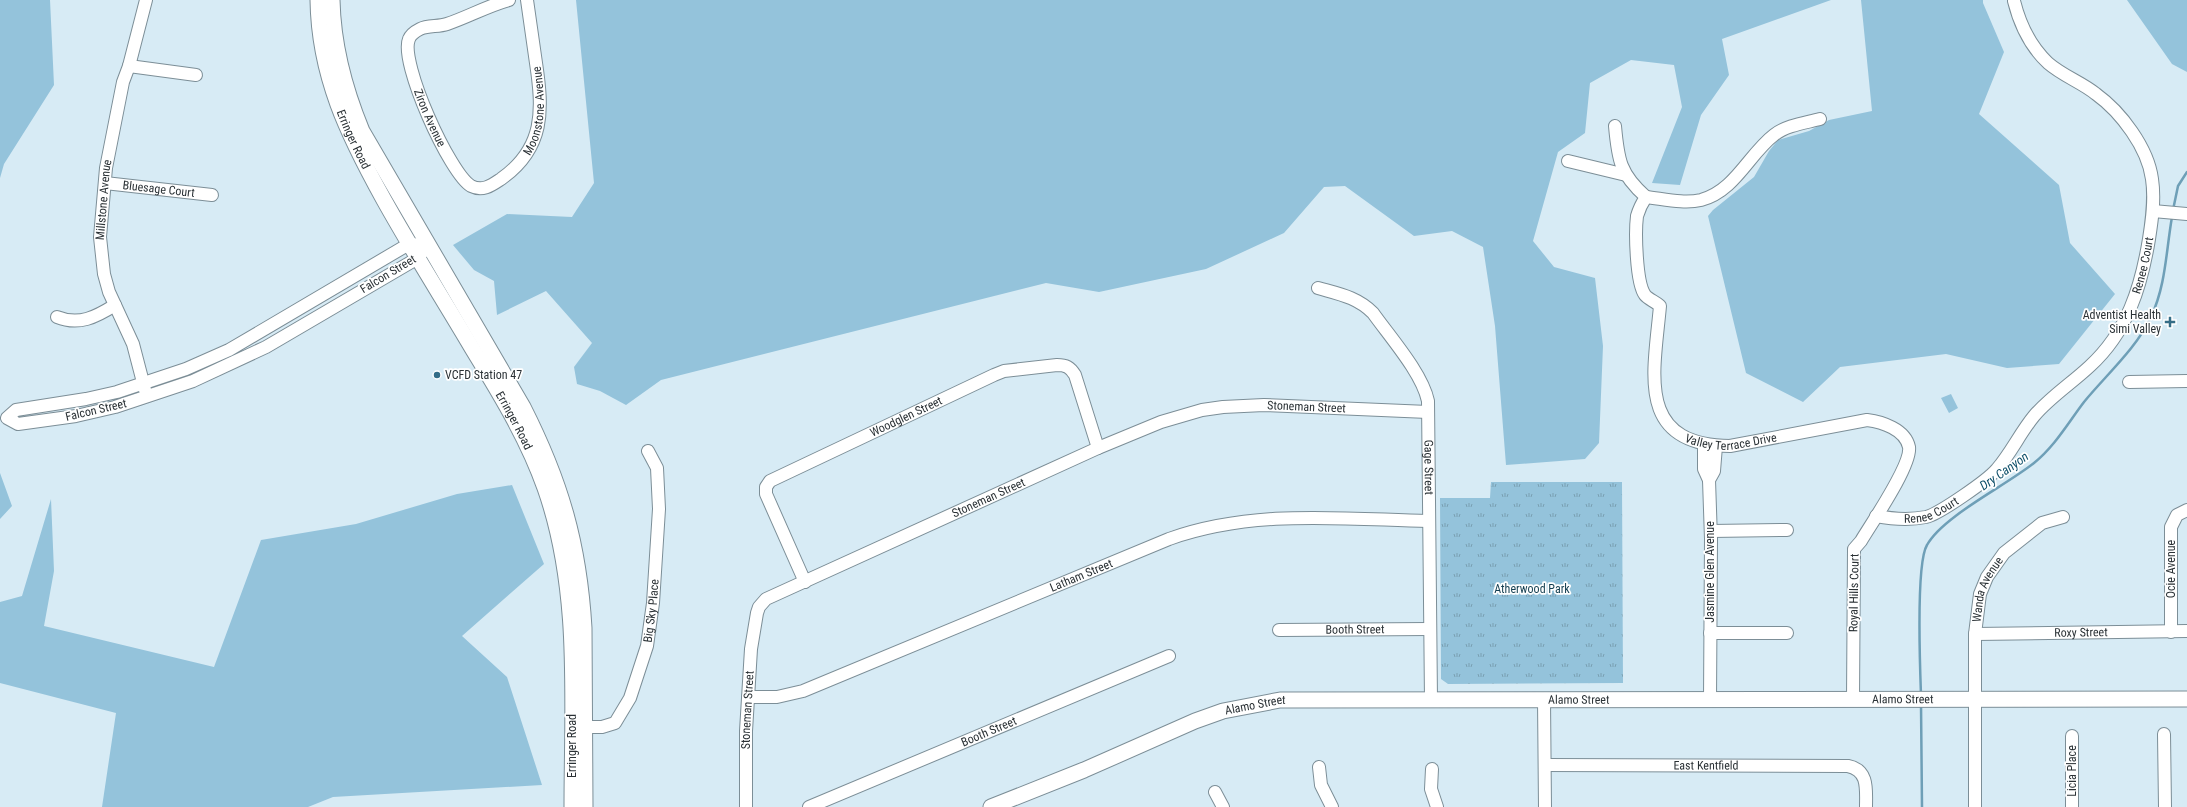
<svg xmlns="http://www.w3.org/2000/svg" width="2187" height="807" font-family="'Roboto Condensed',sans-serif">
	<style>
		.green { fill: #94c3db }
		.park { fill: url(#park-tufts) }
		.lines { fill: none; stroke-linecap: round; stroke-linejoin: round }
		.stream { stroke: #6e9fb7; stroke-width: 2.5 }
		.minor-casing { stroke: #7c8e97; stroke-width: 14 }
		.major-casing { stroke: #7c8e97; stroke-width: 17 }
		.minor { stroke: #fff; stroke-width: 12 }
		.major { stroke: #fff; stroke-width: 15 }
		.poi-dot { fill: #356d87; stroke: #fff; stroke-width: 1.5 }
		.labels { text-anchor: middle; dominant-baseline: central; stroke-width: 3.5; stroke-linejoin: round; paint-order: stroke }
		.street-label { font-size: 12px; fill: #2a3135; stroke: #fff }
		.poi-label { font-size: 12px; fill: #2a3135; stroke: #fff; text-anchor: end }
		.park-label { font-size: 12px; fill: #133e50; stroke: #fff }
		.water-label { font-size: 13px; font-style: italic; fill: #0f506a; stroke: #fff }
	</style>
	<defs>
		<pattern id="park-tufts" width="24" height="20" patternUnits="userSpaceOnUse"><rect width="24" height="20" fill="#94c3db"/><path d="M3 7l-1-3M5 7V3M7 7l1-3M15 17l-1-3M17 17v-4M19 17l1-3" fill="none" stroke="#799fb2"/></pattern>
	</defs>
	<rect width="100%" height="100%" fill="#d7ebf5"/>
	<path class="green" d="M0,0h50l4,85 -50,79 -4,14z
		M576,0h1255l-109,39 7,36 -28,40 -21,70 -28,-2 30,-76 -8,-42 -43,-5 -41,23 -5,50 -27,19 -25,89 21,26 41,11 8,68 -4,97 -14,16 -79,6 -11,-139 -12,-79 -31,-16 -38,5 -69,-50 -21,1 -40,46 -78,36 -107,23 -53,-9 -385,97 -35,25 -26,-14 -23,-7 -3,-17 18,-24 -46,-52 -49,24 -3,-34 -20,-11 -21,-25 54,-31 65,3 22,-34z
		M1861,0h122v3l21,49 -25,62 80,71 11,58 45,51 -56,70 -52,4 -61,-14 -106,13 -37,35 -57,-29 -38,-157 5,-6 41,-33 15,-26 9,-11 31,-9 20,-11 43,-9z
		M2127,0h60v72l-15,-8z
		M1951,394l7,14 -9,5 -8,-15z
		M0,473l12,33 -12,13z
		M512,485l32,79 -82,72 45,41 35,108 -209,12 -25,10h-206l14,-94 -116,-30v-81l22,-6 29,-97 3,72 -10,55 170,41 47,-127 95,-16 101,-30z"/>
	<path class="park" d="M1491,482h131l1,201 -175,1 -7,-5 -1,-181h50z"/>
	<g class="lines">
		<path class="stream" d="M2173,210l5,-24 9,-14
			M1921,695c-1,-27 -5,-132 6,-150 16,-29 80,-60 107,-82 21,-17 34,-40 50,-61 22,-27 52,-53 67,-85 15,-32 15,-66 21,-100
			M1921,704l1,103"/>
		<g class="minor-casing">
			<g id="minor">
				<path id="s1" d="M509,0c-22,6 -41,17 -62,24 -9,3 -19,1 -27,5 -4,2 -9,5 -11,10 -10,23 41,135 62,147 12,6 21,-1 30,-7 44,-31 42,-69 35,-116 -3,-21 -6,-42 -9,-63"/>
				<path d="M129,66l67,9"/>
				<path id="s2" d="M1615,126c3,34 5,48 31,71 -4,6 -7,12 -9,19 -2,16 -1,67 8,79 3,4 11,7 15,11 -6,67 -25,139 70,140l137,-26c15,2 38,9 42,27 3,18 -38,77 -48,94l-7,8 -1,150"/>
				<path d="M1568,161l58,14"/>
				<path id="s3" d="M105,183l107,12"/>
				<path d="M1646,197c18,2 38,7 55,3 34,-9 48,-46 73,-65 13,-10 31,-12 46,-16"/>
				<path d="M2153,211l34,3"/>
				<path d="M409,244l19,1 -10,13 -152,89 -73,34 -78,26 -39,9 -58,8 -11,-6 9,-8 70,-11 31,-7 69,-23 43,-19z"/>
				<path id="s4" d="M1318,288c21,6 39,9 55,25 17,24 49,60 55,88l3,299"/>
				<path d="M57,317c22,9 39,0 58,-12"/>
				<path d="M2129,382l58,-1"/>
				<path id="s5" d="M145,390l-12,-46 -24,-52 -5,-18 -4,-37 6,-69 17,-86 6,-16 17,-66"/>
				<path d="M1704,444v25l5,11"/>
				<path id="s6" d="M1876,516c16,3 35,4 50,1 13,-3 62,-37 71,-48 14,-16 23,-36 37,-53 16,-19 38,-33 56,-50 37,-34 51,-78 59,-127 3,-19 6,-40 3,-60 -4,-31 -31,-67 -56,-85 -15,-12 -33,-18 -48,-31 -18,-17 -28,-38 -34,-62"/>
				<path d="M1711,531l76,-1"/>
				<path id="s7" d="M805,582l-39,-88v-7l4,-6 224,-106 10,-4 53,-6c9,0 13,2 18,10l23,73"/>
				<path id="s8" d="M1279,630l151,-1"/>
				<path d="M2171,632v-105l6,-12 10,-5"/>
				<path d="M1710,633h77"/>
				<path id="s9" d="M1975,634l212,-3"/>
				<path id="s10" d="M748,697h29l26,-6 366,-152c84,-30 172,-20 259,-18"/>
				<path d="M1544,700l1,107"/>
				<path d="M1710,700l1,-161 -2,-59 5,-9 2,-25"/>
				<path id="s11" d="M577,727h25l13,-4 15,-25 17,-52 6,-43 6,-94 -2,-41 -9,-17"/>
				<path d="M2164,734l1,73"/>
				<path d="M2072,736v71"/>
				<path id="s12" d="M1545,765l303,1c21,4 18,24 18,41"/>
				<path d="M1319,767l2,18 11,22"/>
				<path d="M1432,769l-1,20 6,18"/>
				<path d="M1215,792l8,15"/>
				<path id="s13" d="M746,807v-76l5,-82 6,-36 2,-6 7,-8 332,-151 63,-26 41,-12 21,-3 41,-2 164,7"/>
				<path id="s14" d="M809,807l360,-151"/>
				<path id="s15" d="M1975,807v-173l5,-40 7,-17 17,-24 38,-30 21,-6"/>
			</g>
		</g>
		<g class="major-casing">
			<g id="major">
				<path id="s16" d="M318,0c1,76 30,135 66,200 29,52 61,102 91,153 27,44 53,87 70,135 36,102 27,213 27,319"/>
				<path d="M332,0c1,45 13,90 30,131l161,276c38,75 56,137 61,221l1,179"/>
				<path id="s17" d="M991,807l93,-37 111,-49 28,-10 57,-11 907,-1"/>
			</g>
		</g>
		<use href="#minor" class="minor"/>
		<use href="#major" class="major"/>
	</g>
	<g class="poi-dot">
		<path d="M2168 316h4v4h4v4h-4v4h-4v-4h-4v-4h4z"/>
		<circle cx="437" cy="375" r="4"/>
	</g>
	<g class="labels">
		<g class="street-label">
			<text stroke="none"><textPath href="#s1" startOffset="386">Moonstone Avenue</textPath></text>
			<text stroke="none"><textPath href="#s1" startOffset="192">Ziron Avenue</textPath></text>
			<text stroke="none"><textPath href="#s16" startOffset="145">Erringer Road</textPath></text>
			<text stroke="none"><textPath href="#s3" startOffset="54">Bluesage Court</textPath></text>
			<text stroke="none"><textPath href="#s5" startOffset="198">Millstone Avenue</textPath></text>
			<text stroke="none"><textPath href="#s6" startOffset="392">Renee Court</textPath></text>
			<text transform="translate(388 274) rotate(-31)">Falcon Street</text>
			<text stroke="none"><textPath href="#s13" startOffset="792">Stoneman Street</textPath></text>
			<text transform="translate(96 410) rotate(-13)">Falcon Street</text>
			<text stroke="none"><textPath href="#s7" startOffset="261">Woodglen Street</textPath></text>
			<text stroke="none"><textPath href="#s16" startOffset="469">Erringer Road</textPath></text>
			<text stroke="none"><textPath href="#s2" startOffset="390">Valley Terrace Drive</textPath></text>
			<text stroke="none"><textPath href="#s4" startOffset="232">Gage Street</textPath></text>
			<text stroke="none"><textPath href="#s13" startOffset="456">Stoneman Street</textPath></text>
			<text stroke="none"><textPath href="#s6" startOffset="57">Renee Court</textPath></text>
			<text transform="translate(2171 569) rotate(-90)">Ocie Avenue</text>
			<text transform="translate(1710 572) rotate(-90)">Jasmine Glen Avenue</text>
			<text stroke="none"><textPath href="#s10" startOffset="357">Latham Street</textPath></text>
			<text stroke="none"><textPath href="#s15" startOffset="220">Wanda Avenue</textPath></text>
			<text transform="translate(1854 593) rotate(-89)">Royal Hills Court</text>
			<text stroke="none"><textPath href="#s11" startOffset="158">Big Sky Place</textPath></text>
			<text stroke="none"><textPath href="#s8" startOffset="76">Booth Street</textPath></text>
			<text stroke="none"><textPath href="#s9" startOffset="106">Roxy Street</textPath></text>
			<text stroke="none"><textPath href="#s17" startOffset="932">Alamo Street</textPath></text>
			<text stroke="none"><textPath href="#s17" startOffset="608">Alamo Street</textPath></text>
			<text stroke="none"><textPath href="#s17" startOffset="284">Alamo Street</textPath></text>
			<text stroke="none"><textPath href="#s13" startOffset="97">Stoneman Street</textPath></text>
			<text stroke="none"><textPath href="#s14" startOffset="195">Booth Street</textPath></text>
			<text transform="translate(572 746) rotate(-90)">Erringer Road</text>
			<text stroke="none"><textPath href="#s12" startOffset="161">East Kentfield</textPath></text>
			<text transform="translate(2072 771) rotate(-90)">Licia Place</text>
		</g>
		<g class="poi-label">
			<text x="2161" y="315">Adventist Health<tspan x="2161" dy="14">Simi Valley</tspan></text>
			<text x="445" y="375" text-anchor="start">VCFD Station 47</text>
		</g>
		<g class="park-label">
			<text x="1532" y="589">Atherwood Park</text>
		</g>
		<g class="water-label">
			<text transform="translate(2004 471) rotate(-35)">Dry Canyon</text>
		</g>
	</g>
</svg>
